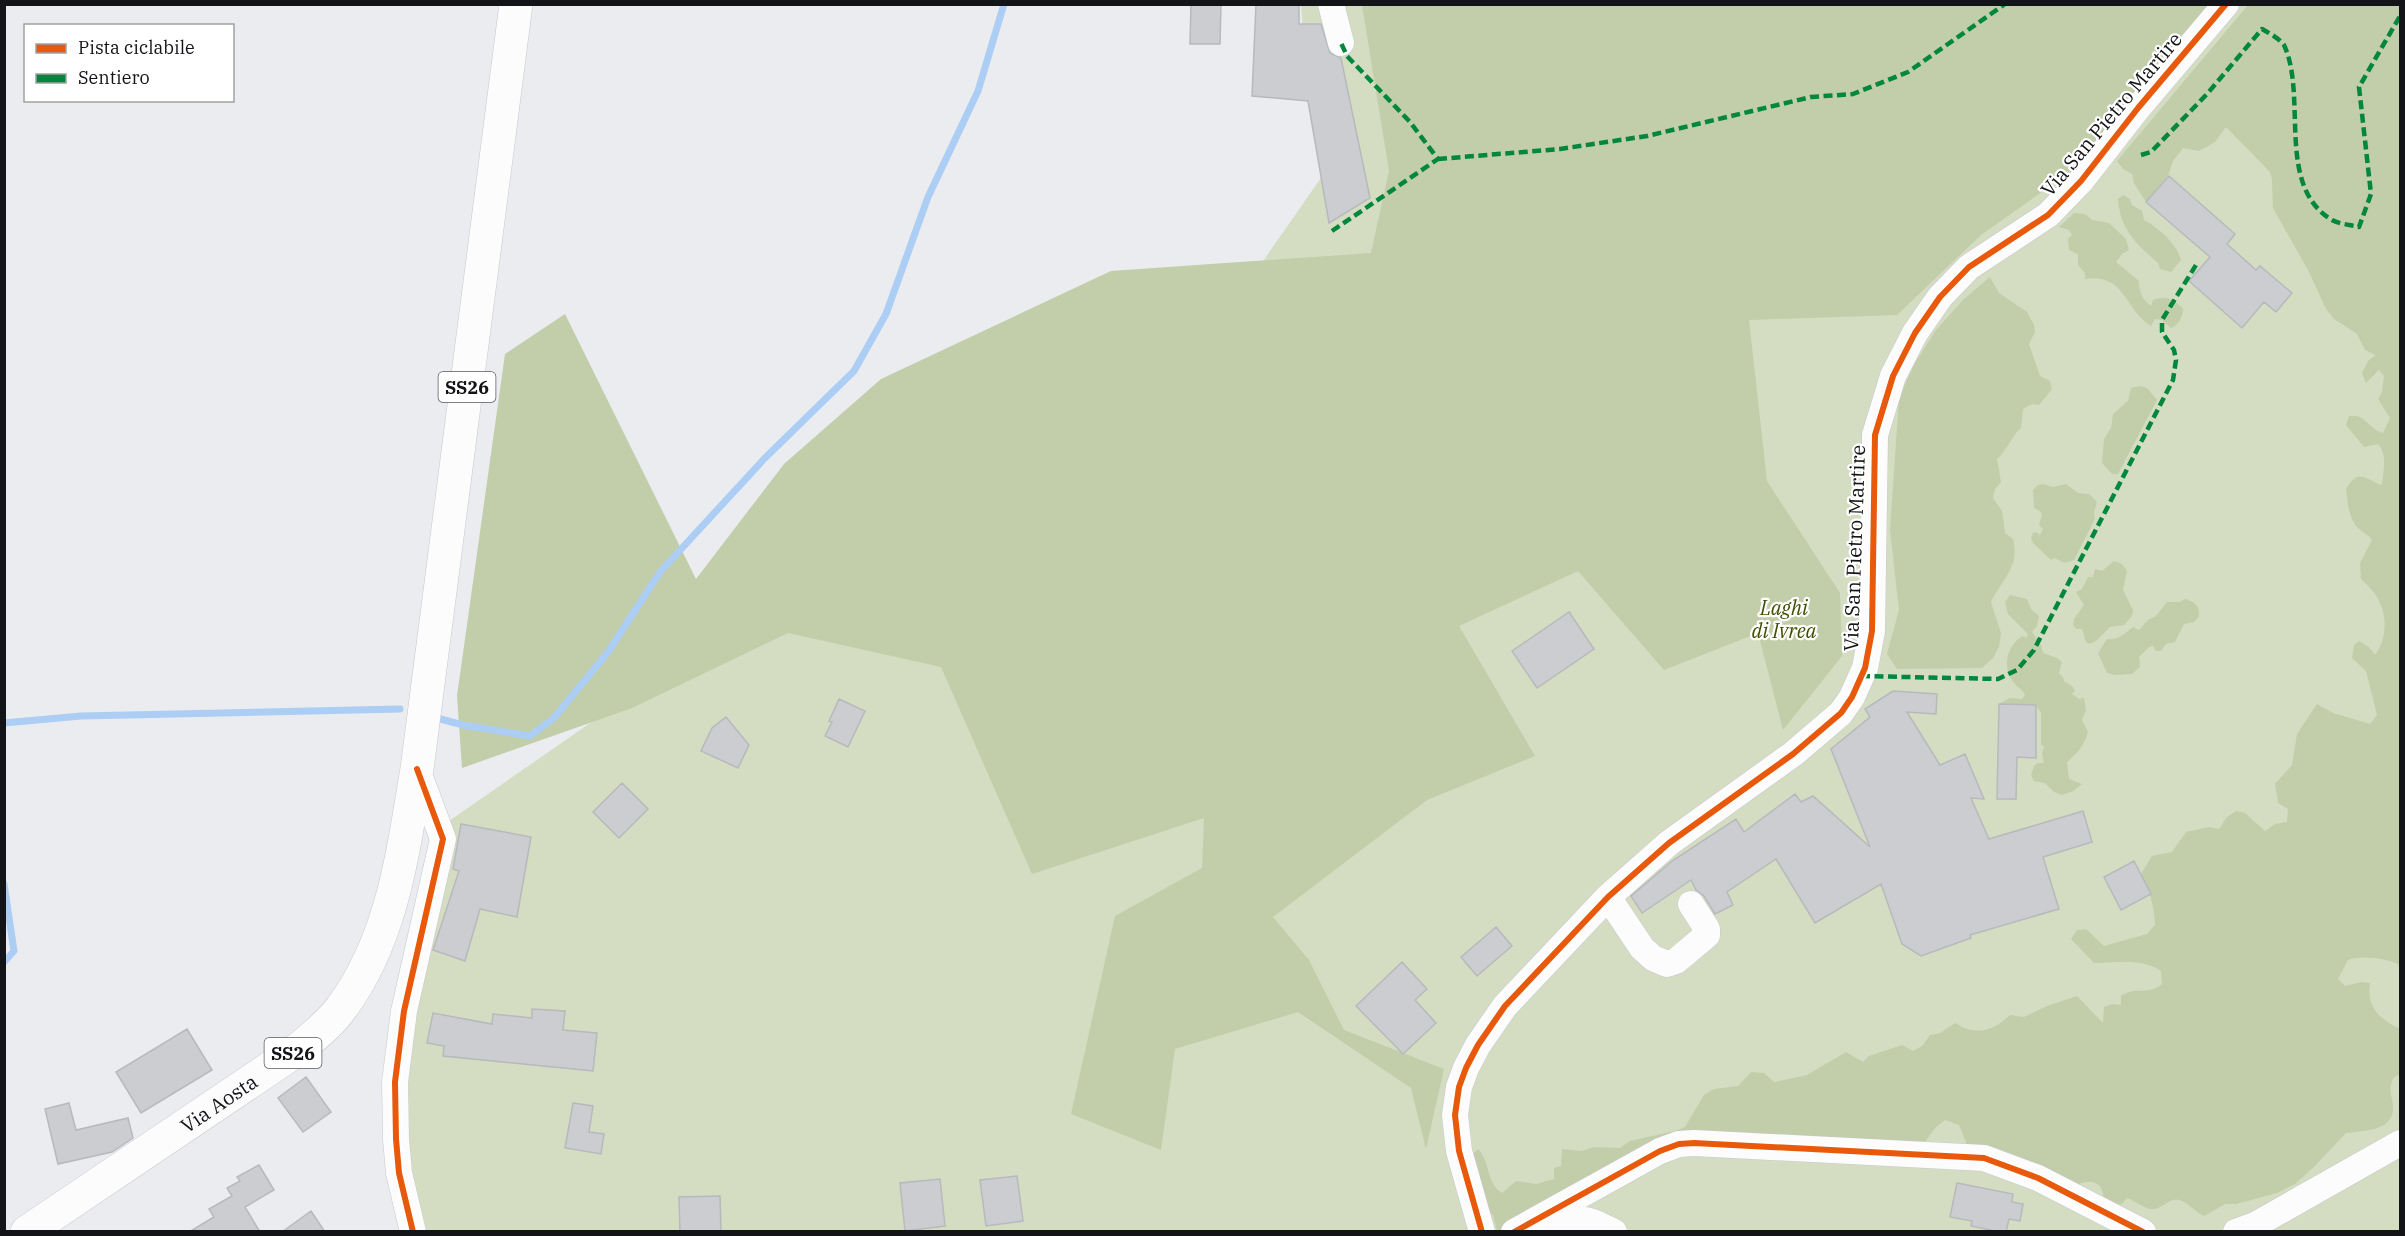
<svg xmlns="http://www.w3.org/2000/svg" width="2405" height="1236" font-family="'IBM Plex Serif',serif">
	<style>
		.green { fill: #d4ddc1 }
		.forest { fill: #c2cdaa }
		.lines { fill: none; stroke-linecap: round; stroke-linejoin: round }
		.stream { stroke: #accdf4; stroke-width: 7 }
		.building { fill: #cbcdd0; stroke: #b7b9bc; stroke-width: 1.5 }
		.minor-casing { stroke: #c7c8cb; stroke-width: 27 }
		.major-casing { stroke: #c7c8cb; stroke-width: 34 }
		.minor { stroke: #fcfcfd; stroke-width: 26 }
		.major { stroke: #fcfcfd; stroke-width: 33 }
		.quiet { stroke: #00873e; stroke-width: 4.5; stroke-dasharray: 9 4.5; stroke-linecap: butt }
		.cycleway-casing { stroke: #fff; stroke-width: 10 }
		.cycleway { stroke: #e8590c; stroke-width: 6 }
		.labels { text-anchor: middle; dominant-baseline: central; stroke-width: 4.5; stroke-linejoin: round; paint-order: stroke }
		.shield { fill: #fff; stroke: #5a5a5d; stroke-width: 1.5 }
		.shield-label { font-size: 18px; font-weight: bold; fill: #131417 }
		.street-label { font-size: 20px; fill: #131417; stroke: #fff }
		.park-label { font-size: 20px; font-style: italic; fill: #414f00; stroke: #fff }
	</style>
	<rect width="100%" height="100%" fill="#eaecf0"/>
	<path class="green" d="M1301,5h1099v1226l-1994,1v-264l43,-147 157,-109 655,-448 69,-99 -25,-110z"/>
	<path class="forest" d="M1362,5h850l-139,165 -92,65 -84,80 -148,5 18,161 73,112 2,63 -59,74 -25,-97 -94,37 -86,-99 -119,55 76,130 -108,44 -154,117 36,43 35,70 100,39 -18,80 -15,-61 -113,-76 -123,37 -14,101 -90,-36 44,-198 87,-48 2,-50 -172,56 -91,-207 -153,-34 -156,75 -170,60 -5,-72 48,-342 60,-40 131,265 88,-115 97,-85 230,-108 260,-18 18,-82z
		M2248,5h152v960c-14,-7 -37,-10 -52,-5l-10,19 7,7 17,-4 8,1c-4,25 10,36 30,46v46l-6,2c-6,12 -3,16 -1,28 2,27 -29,25 -47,28l-32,34 -19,17 -18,9 -41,11h-11l-21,12c-9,-4 -15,-13 -24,-16 -10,-3 -17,8 -26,9 -8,1 -19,-8 -27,-11l-5,6 -8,2 -11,-5c3,-20 -15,-24 -29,-14l-108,-38v-7l-7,-17 -14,-5 -9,7 -15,20 -233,-13 -184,96 -7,1 -4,-16 -9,-7 -11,-54 5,-5c13,13 7,33 24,44l14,-12 20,3 18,-5v-11l7,-2 1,-17 20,2 12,-4 26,1 10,-7 45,-10 10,-4 19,-32 10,-6 24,-3 13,-14 13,1 10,9 33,-7 39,-23 17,10 6,-6 33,-11 11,6 9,-5 8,-11 10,-2 15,-10c21,13 37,9 55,-8l14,2 23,-11 30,-10 26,27 1,-16 8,-3 9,1v-9c16,-11 23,1 41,-12l-1,-13c-19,-13 -45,-9 -67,-8l-23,-24 6,-9 9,-1 18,17 43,-12 8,-9c-1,-20 -5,-34 -14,-51l11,-18 20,-4 14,-20 23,-5 10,2 7,-11 10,-7 9,2 20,18 10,-7 12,-2 1,-13 -10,-6 -3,-19 17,-19 5,-31 20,-30 16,9 37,11 7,-9 -11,-44 -14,-13 2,-13 5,-4 10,6 6,8c11,-14 13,-37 4,-54 -3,-8 -12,-16 -18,-22l-1,-16 12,-23c-4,-6 -10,-8 -15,-13 -8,-9 -10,-27 -11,-38 13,-23 21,-8 36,-4 1,-14 6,-30 -4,-41l-14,3 -18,-22 3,-9c17,-3 19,13 34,17l7,-15 -12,-19 4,-7 2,-16 -5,-6 -13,13 -4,-10 6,-12 8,-6 -11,-5 -8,-16 -23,-15 -8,-10 -17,-37 -36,-64 -1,-28 -2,-8 -44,-45 -11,15 -16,9 -16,-3 -10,13 -5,15 -22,26 -12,-19 -2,-9 -9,-5 -6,-8z
		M2123,195l7,4 2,6 10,6 2,9c15,8 33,24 37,40l-10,12 -11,-3 -2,-6c-22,-19 -38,-34 -40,-64z
		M2074,213l11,1 7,6 17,3 17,16 3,11 -7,4 -6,8 23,19c0,11 3,18 12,25l2,-6c13,-5 21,-1 30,9 -1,10 -4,15 -12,19l-9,-8 -7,-1 -4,7c-27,-16 -25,-53 -66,-47v-6l-7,-8v-11l-9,-4 -1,-11 4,-4 -3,-5 -10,-3z
		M1990,277l9,16 28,19 7,13 1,7 -6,12 11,32 10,5 2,8 -13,16 -7,-1 -9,5 -2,19c-10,8 -13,22 -24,31l4,23 -6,7 -2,9 9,13 3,22 8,6c7,28 -10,39 -22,63l10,31 -2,14 -6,11 -11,10 -85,1 -10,-15 12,-44 -9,-80 9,-132 16,-35 21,-33 27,-30z
		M2141,386l6,2 10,12 -39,74h-6l-10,-11 2,-24 7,-11 2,-14 15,-13 3,-13z
		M2043,484l10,3 13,-3 12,9 11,1 8,8 -3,11 1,6 -21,41 -9,3 -11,-5 -3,2 -18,-17 -2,-5 2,-5 3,-1 4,3 3,-6 -4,-4 3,-10 -1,-3 -7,-4 -1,-18 5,-5z
		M2114,561l8,3 5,7 -4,19 10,20 -1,6 -8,9 -14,2 -14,14 -6,3 -4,-2 -4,-13h-6l-3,-4 1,-6 10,-14 -8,-13 6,-3 6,-12h5l2,-8 7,2z
		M2010,595l17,4 4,10 8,7 -2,10 -5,6 9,13 2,8 14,5 5,4 -3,11 4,4 1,4 9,6 2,4 -3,3 7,5 5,-1 2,12 -4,10 6,12c-4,14 -11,21 -21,30l2,17 13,5 -9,7 -11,4 -8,-3 -9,-9 -11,-2 -3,-6 3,-9 4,-3h6l-2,-9 2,-8 -3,-1v-32l-5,-8 -37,-1 11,-6 12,1 3,-4c-3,-6 -6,-6 -10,-11 -13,-15 -10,-36 7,-48l5,2 1,-4 -20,-20 -3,-12z
		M2185,599c9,2 15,7 14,17l-5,6 -10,2 -9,18 -9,2 -5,7h-5l-3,-5 -4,1 -10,10 1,10 -8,7 -17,1 -8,-2 -9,-20 9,-14c11,2 18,-6 26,-12l6,3 9,-10 8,-4 11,-14h13z"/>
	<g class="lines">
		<path class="stream" d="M433,717l30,8 67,11 24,-18 54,-66 52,-80 104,-113 90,-88 32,-57 42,-117 50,-106 26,-87
			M4,723l77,-7 319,-7
			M4,884l10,67 -10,11"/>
	</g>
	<path class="building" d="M1191,4h30l-1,40h-30z
		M1256,4h43v20h22l9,29 11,5 29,140 -41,25 -21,-122 -56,-5z
		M2169,176l66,58 -8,10 29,26 4,-4 32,27 -16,19 -12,-10 -22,26 -53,-47 21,-24 -64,-55z
		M1569,612l25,37 -57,39 -25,-37z
		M1893,691l44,3 -1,20 -29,-2 33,53 25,-11 19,45 -13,-1 18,41 94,-28 9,31 -49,15 16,52 -89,26 1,3 -50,18 -19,-12 -21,-60 -66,39 -39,-64 -49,33 6,13 -18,9 -11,-18 -8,-6 -5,-10 -49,33 -11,-17 41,-35 64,-42 8,13 51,-38 6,8 12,-6 57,51 -39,-98 39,-32 -5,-8z
		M839,699l26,12 -17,36 -23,-11 7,-14 -3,-1z
		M1999,704l37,1v53l-19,-1 -1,42h-19z
		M726,717l23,28 -11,23 -37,-17 11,-23z
		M622,783l26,26 -29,29 -26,-26z
		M461,824l70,13 -14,80 -37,-8 -15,52 -32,-11 26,-79 -6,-2z
		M2134,861l17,33 -30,16 -17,-33z
		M1496,927l16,19 -35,30 -16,-19z
		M1402,962l25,27 -12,11 21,23 -33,31 -47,-48z
		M532,1009l33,2 -2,19 34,3 -4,38 -150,-15 1,-10 -17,-3 6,-30 59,11 1,-10 39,4z
		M187,1029l25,41 -71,43 -25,-41z
		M306,1077l25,35 -28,20 -25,-34z
		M69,1103l7,27 52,-12 5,20 -21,14 -54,12 -13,-55z
		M573,1103l20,3 -4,26 15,2 -3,20 -36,-6z
		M259,1165l15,25 -29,17 15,25h-71l25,-15 -5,-8 23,-13 -5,-8 13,-7 -3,-4z
		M1017,1176l6,45 -37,5 -6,-46z
		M940,1179l5,47 -40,5 -5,-48z
		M1957,1183l56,11 -1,8 11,2 -3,17 -11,-2 -3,13h-6l-29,-6 1,-5 -22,-4z
		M720,1196l1,36h-41l-1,-35z
		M311,1211l14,21h-43z"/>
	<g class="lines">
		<g class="minor-casing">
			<path id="minor" d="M1331,4l10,39
				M1608,897l34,51 11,10 14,6 9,-3 31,-26v-6l-16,-25
				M413,1232l-14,-59 -3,-34 -1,-57 9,-71 39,-172 -26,-70
				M1482,1232l-23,-81 -4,-36 4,-28 7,-19 12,-23 27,-39 103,-109 61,-54 124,-89 48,-41 11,-16 13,-29 7,-37 3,-196 18,-59 22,-43 25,-36 29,-30 79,-52 33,-34 57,-73 88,-104
				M1514,1232l146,-81 19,-7 15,-1 290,15 54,20 105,54
				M1551,1232c35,-16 28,-17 63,0
				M2236,1232l19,-7 145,-82"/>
		</g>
		<g class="major-casing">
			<g id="major">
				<path id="s1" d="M27,1232l273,-184c15,-13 31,-25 42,-41 51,-69 61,-156 75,-238l99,-765"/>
			</g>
		</g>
		<use href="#minor" class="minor"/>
		<use href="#major" class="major"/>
		<path class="quiet" d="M2141,155l10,-3 56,-58 55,-65c7,4 18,10 22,16 24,52 -9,141 48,175 7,4 19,5 27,7l12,-33 -12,-107 41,-71
			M1438,159l122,-10 87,-13 164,-39 42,-3 55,-22 97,-68
			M1332,231l106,-72 -28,-37 -63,-66 -6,-13
			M1861,676l137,3 19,-9 17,-20 139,-270 3,-20 -2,-10 -12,-18v-12l34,-55"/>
		<g class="cycleway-casing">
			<path id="cycleway" d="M413,1232l-14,-59 -3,-34 -1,-57 9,-71 39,-172 -26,-70
				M1482,1232l-23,-81 -4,-36 4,-28 7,-19 12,-23 27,-39 103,-109 61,-54 124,-89 48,-41 11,-16 13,-29 7,-37 3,-196 18,-59 22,-43 25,-36 29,-30 79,-52 33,-34 57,-73 88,-104
				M1514,1232l146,-81 19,-7 15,-1 290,15 54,20 105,54"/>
		</g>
		<use href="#cycleway" class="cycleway"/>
	</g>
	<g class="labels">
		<g class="shield">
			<rect x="438.5" y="372" width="57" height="30" rx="4.5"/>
			<rect x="264.5" y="1038" width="57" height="30" rx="4.5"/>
		</g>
		<g class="shield-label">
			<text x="467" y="387">SS26</text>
			<text x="293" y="1053">SS26</text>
		</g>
		<g class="street-label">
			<text transform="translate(2111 114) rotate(-50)">Via San Pietro Martire</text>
			<text transform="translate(1854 548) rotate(-88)">Via San Pietro Martire</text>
			<text stroke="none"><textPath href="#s1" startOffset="231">Via Aosta</textPath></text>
		</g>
		<g class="park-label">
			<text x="1784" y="607">Laghi<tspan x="1784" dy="23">di Ivrea</tspan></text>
		</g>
	</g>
	<rect width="2405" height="1236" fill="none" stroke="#131417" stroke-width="12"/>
	<rect x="24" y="24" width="210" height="78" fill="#ffffff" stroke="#a1a1a2" stroke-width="1.5"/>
	<rect x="36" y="44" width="30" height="9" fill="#e8590c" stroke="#a1a1a2" stroke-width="1.5"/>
	<text x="78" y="54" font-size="18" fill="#131417">Pista ciclabile</text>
	<rect x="36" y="74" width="30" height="9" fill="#00873e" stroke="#a1a1a2" stroke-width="1.5"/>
	<text x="78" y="84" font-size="18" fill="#131417">Sentiero</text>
</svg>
